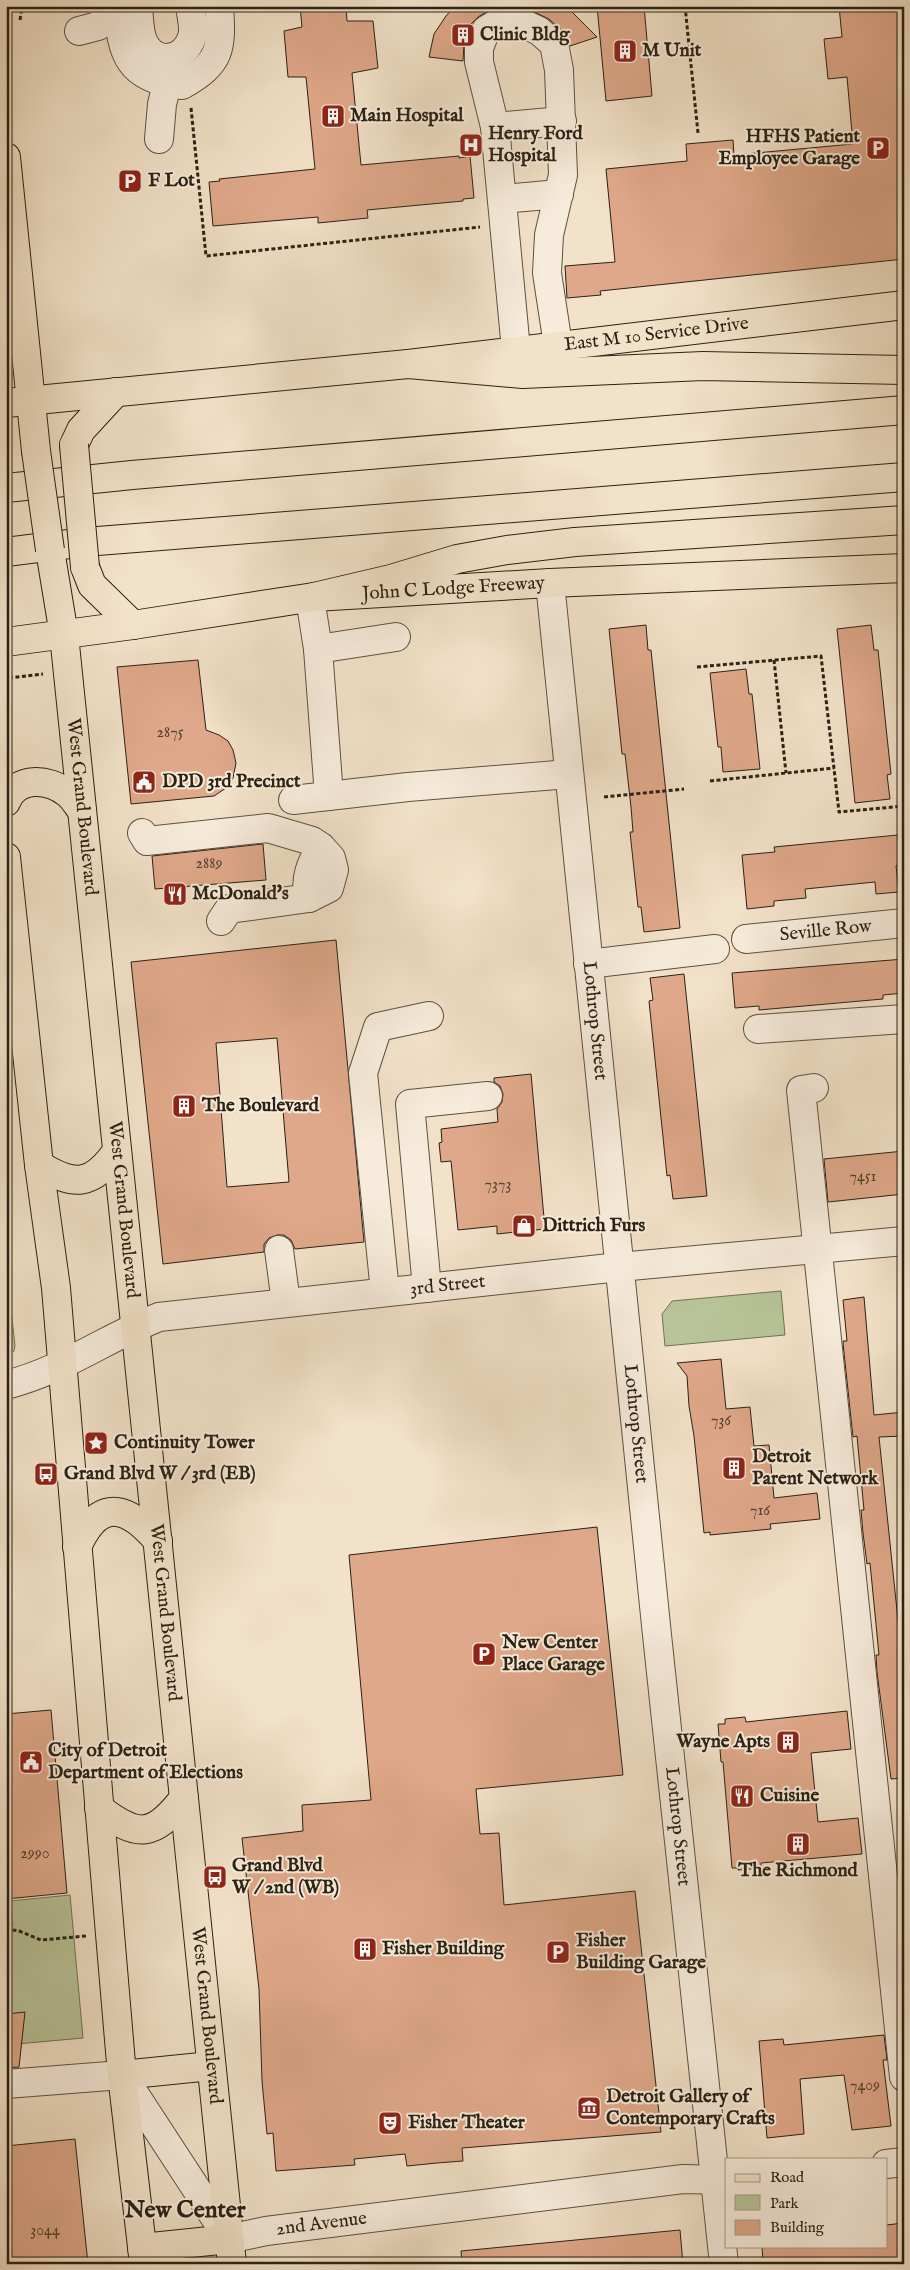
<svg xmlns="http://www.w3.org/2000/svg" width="910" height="2270" font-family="'IM FELL English',serif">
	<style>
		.green { fill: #b8c499; stroke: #717256 }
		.building { fill: #dfa88a; stroke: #2a2114; fill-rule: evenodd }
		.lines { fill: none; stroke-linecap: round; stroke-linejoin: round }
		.minor-casing { stroke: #5c5141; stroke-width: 30 }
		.major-casing { stroke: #2a2114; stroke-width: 30 }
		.highway-casing { stroke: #2a2114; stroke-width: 30 }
		.path { stroke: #2a2114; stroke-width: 3; stroke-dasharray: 4 2.5; stroke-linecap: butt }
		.minor { stroke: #f7ecdc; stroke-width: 28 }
		.major { stroke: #f2e2c9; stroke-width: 28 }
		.highway { stroke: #f2e2c9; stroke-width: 28 }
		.major-bridge-casing { stroke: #2a2114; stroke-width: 30; stroke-linecap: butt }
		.major-bridge { stroke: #f2e2c9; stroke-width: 28 }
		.labels { text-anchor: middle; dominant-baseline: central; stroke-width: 4; stroke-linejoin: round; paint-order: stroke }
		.number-label { font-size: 16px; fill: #574332 }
		.poi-label { font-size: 19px; font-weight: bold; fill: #2a2114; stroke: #f7ecdc; text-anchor: start }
		.street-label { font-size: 19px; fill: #2a2114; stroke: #f7ecdc }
		.district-label { font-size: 24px; font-weight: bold; fill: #2a2114; stroke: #f7ecdc }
	</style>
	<rect width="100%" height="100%" fill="#f2e2c9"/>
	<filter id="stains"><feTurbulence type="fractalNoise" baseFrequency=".004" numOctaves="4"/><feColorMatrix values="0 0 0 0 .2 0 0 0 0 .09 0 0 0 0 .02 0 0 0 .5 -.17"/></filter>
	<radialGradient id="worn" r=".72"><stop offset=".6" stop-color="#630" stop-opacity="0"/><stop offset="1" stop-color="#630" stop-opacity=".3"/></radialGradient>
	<path class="green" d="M6,1262l9,84 -1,5 -8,6z
		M781,1291l4,44 -120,11 -3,-32 10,-13z
		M70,1895l13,143 -77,7v-119l7,-1 -3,-24z"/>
	<path class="building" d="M300,6h46l1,15h26l5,47 -26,5 9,92 98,-9v2l11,-2 4,42 -11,1v2l-96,9 1,8 -50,5v-6l-105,9 -4,-44 11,-1 -1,-2 96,-10 -9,-92h-18l-4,-46 18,-4z
		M455,6h41l-18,11 -7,7 -7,19 -1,18 -34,-4 5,-23 12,-18z
		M514,6h52l31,31 -27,9 -5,-13 -16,-14 -19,-9z
		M597,6h47l8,90 -46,5z
		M839,6h65v253l-304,32 1,4 -34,3 -2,-32 50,-4 -9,-93 81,-8 -1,-17 47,-4 1,15 119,-11 -6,-67 -19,2 -4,-40 18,-2z
		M646,625l2,25h3l29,278 -36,4 -3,-25h-3l-8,-75h3l-2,-25 -6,-53h-3l-13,-125z
		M871,625l3,25h4l10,96 3,28 -4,1 3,24 -35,4 -18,-174z
		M198,660l8,70 13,5 9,6 5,9 3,13 -3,15 -7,10 -12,8 -83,8 -14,-137z
		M746,669l3,25h3l8,75 -37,3 -2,-25h-3l-8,-74z
		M898,835l3,30 -5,1 3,26 -23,2 -1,-12 -70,7 1,9 -32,3v5l-27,3 -5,-54 33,-3 -1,-5z
		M263,844l3,36 -111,9 -3,-33z
		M336,940l28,302 -69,7 -4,-9 -7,-5h-7l-8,3 -5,6v8l-101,12 -32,-302zM277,1038l12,144 -62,5 -11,-144z
		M904,959v34l-21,2v4l-124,11v-4l-24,2 -3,-35z
		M684,974l23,222 -34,3 -3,-24 -3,1 -18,-175 4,-1 -3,-22z
		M531,1074l14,155 -48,5v-8l-39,4 -7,-69 -10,1 -2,-19 3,-1 -1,-13 57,-7 -1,-13 5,-7 1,-8 -3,-8 -6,-4v-4z
		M904,1151v43l-76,8 -4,-43z
		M864,1297l10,118 30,-3v24l-25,1 25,241v100l-13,1 -14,-107 -1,-17h3l-9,-92 -3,1 -4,-31 -2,-23h3l-7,-74 -4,1 -10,-94v-2h4l-4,-41z
		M721,1359l5,50 24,-2 4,39 15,-1 5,53 43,-5 3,26 -50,5 1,5 -61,6v-3l-6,1 -10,-97 -5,-30 -2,-30 -10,-13z
		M597,1527l26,248 -147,14 4,45 19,-1 5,72 131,-14 26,241 -199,16 1,13 -26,2 -30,3 -2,-12 -51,5 1,6 -79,6 -3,-38 -6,1 -5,-53 -3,-92 -17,-151 61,-7 -1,-26 69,-5 -22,-245z
		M51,1710l16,183 -61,6v-185z
		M847,1711l4,38 -40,4 7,69 40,-4 4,36 -101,9v5l-23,2v-2h-6l-9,-106h-2l-3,-38h7v-5l20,-2 1,5z
		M25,2012l-6,55 -13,1v-54z
		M884,2035l3,25h-4l8,66 -39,4 -8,-55 -44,4 4,55 -37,4 -8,-97 24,-2 1,6z
		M75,2139l13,125h-82v-118z
		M904,2223v41h-141l-1,-18h124v-21z
		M680,2230l3,34h-221l-1,-13z"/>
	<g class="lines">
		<g class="minor-casing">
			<g id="minor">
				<path d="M118,6c3,49 11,73 64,79 39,-22 40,-36 37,-79"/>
				<path d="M138,6c1,11 1,25 5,35 11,25 41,21 49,-4 3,-9 -1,-21 -2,-31"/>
				<path d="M79,31l19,-5 19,-20"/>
				<path d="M495,127l67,-6"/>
				<path d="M159,139l3,-35 10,-39"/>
				<path d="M502,199l57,-5"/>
				<path d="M516,350l-21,-223 -16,-65v-14l7,-18 17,-10 21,4 15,7 15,13 5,26 4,105 -14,60 -2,38 11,72"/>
				<path id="s1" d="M550,583l107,1052 67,629"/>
				<path d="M310,598l8,51"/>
				<path d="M329,796l-11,-147 78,-12"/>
				<path d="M293,800l115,-13 161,-13"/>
				<path d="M142,833l5,8 121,-13 44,13 9,6 10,11 3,12 -5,18 -20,10 -80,11 -8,12"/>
				<path d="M309,898c-5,-19 2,-35 12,-51"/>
				<path id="s2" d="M746,939l158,-16"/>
				<path d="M588,964l127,-15"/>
				<path d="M758,1029l146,-10"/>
				<path d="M814,1088l-13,2 103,987"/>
				<path d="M279,1250l7,53"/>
				<path d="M427,1288l-17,-184 78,-8"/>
				<path d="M385,1292l-22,-219 15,-46 51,-11"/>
				<path id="s3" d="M6,1385c58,-15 100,-47 153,-68l460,-50 285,-26"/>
				<path id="s4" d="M6,2084l116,-9 107,164 37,-8 417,-52 43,1"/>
				<path d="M886,2164l18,-2"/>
			</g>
		</g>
		<g class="major-casing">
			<g id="major">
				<path d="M6,157l30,294"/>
				<path id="s5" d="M6,403l402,-39 496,-59"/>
				<path d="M74,445l7,-15 35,-38"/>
				<path id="s6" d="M50,550l14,85 168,1629"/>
				<path d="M85,567l7,18 41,40"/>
				<path id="s7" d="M6,642l127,-17 181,-28 236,-14 354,-15"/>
				<path d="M6,802c10,-26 42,-24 61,-9 6,4 10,12 15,18"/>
				<path d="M6,857l33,308 17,123 54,646 12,141 22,189"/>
				<path d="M39,1165c36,22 53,21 78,-14"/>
				<path d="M77,1547c22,-49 49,-43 81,-6"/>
				<path d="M99,1808c39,31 55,29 85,-10"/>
				<path d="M122,2075l89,-9"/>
				<path d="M142,2248l87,-9"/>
			</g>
		</g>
		<g class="highway-casing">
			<path id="highway" d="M408,364l115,10 180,-8 201,4
				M6,488l126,-13 772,-65
				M6,552l79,-10 819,-65
				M314,597l77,-18 66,-20 50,-9 68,-8 329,-22"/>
		</g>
		<path class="path" d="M685,6l13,127
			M20,20l2,-14
			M191,108l15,148 274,-29
			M774,660l12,113
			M697,667l124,-11 18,156 65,-6
			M9,678l34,-4
			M710,781l124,-13
			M604,797l80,-8
			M6,1929l13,2 22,9 45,-4"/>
		<use href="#minor" class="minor"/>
		<use href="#major" class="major"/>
		<use href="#highway" class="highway"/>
		<g class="major-bridge-casing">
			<path id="major-bridge" d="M74,445l11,122
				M36,451l14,99"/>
		</g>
		<use href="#major-bridge" class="major-bridge"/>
	</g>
	<defs>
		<g id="building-square" transform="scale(1.25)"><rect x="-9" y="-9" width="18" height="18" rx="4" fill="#8f2418" stroke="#f7ecdc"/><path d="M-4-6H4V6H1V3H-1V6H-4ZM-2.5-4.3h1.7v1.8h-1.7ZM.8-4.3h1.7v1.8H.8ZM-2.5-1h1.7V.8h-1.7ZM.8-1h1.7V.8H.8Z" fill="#fff"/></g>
		<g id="hospital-square" transform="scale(1.25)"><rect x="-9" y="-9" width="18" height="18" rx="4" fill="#8f2418" stroke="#f7ecdc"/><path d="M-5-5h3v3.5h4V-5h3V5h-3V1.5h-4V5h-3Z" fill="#fff"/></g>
		<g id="parking-square" transform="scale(1.25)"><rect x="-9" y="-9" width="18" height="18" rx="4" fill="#8f2418" stroke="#f7ecdc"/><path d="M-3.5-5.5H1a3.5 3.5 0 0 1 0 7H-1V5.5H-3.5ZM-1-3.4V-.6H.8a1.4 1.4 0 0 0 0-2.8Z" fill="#fff"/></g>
		<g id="civic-square" transform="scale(1.25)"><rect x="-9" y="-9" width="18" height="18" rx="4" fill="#8f2418" stroke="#f7ecdc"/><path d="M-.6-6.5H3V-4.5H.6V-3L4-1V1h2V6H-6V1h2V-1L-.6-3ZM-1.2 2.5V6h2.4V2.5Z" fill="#fff"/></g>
		<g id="restaurant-square" transform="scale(1.25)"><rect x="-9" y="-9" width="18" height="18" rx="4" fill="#8f2418" stroke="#f7ecdc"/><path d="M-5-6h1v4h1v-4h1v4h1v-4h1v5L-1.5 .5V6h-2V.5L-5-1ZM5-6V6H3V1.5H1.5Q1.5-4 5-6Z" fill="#fff"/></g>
		<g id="shop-square" transform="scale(1.25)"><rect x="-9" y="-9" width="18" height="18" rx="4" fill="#8f2418" stroke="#f7ecdc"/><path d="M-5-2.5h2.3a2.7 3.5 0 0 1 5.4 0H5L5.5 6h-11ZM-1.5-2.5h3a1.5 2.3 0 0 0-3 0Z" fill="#fff"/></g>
		<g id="sight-square" transform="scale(1.25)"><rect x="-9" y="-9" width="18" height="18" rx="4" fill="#8f2418" stroke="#f7ecdc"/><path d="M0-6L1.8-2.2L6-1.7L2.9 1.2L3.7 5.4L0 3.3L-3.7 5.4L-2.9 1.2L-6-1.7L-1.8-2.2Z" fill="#fff"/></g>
		<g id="bus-square" transform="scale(1.25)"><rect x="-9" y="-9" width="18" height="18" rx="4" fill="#8f2418" stroke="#f7ecdc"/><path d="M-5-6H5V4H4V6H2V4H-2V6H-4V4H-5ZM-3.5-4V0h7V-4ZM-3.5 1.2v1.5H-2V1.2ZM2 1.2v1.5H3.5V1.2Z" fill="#fff"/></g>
		<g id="museum-square" transform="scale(1.25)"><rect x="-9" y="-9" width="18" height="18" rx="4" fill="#8f2418" stroke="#f7ecdc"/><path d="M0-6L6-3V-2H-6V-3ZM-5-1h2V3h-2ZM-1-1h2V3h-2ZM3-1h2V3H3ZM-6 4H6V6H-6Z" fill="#fff"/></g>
		<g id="theatre-square" transform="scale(1.25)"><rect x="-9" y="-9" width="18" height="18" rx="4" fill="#8f2418" stroke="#f7ecdc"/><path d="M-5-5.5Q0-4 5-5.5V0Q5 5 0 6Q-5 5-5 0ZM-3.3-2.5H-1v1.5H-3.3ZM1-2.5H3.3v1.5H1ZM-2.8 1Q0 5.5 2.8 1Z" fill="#fff"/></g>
	</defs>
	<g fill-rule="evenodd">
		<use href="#building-square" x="463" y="35"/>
		<use href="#building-square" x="625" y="51"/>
		<use href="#building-square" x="333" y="116"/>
		<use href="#hospital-square" x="471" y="145"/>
		<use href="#parking-square" x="878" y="148"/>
		<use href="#parking-square" x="130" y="181"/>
		<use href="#civic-square" x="144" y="782"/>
		<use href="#restaurant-square" x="175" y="894"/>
		<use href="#building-square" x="184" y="1106"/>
		<use href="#shop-square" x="524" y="1226"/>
		<use href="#sight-square" x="96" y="1443"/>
		<use href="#building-square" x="734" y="1468"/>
		<use href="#bus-square" x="46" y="1474"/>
		<use href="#parking-square" x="484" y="1654"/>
		<use href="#building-square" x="788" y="1742"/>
		<use href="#civic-square" x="31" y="1762"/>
		<use href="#restaurant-square" x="742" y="1796"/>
		<use href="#building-square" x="798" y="1844"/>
		<use href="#bus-square" x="215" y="1877"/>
		<use href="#building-square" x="365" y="1949"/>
		<use href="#parking-square" x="558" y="1952"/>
		<use href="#museum-square" x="589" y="2108"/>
		<use href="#theatre-square" x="390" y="2123"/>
	</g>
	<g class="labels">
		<g class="number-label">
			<text x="170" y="733">2875</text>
			<text x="209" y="864">2889</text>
			<text x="863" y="1177">7451</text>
			<text x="498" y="1185">7373</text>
			<text x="721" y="1421">736</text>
			<text x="760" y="1511">716</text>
			<text x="35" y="1854">2990</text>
			<text x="865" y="2086">7409</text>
			<text x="45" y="2231">3044</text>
		</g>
		<g class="poi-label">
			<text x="480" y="35">Clinic Bldg</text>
			<text x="642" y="51">M Unit</text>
			<text x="350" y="116">Main Hospital</text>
			<text x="488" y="134">Henry Ford<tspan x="488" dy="22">Hospital</tspan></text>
			<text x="860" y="137" text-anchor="end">HFHS Patient<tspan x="860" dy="22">Employee Garage</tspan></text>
			<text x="148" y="181">F Lot</text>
			<text x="162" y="782">DPD 3rd Precinct</text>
			<text x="192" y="894">McDonald's</text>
			<text x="202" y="1106">The Boulevard</text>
			<text x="542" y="1226">Dittrich Furs</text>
			<text x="114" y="1443">Continuity Tower</text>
			<text x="752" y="1457">Detroit<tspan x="752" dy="22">Parent Network</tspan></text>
			<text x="64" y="1474">Grand Blvd W / 3rd (EB)</text>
			<text x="502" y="1643">New Center<tspan x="502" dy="22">Place Garage</tspan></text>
			<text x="770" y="1742" text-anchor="end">Wayne Apts</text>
			<text x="48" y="1751">City of Detroit<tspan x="48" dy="22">Department of Elections</tspan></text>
			<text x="760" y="1796">Cuisine</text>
			<text x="232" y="1866">Grand Blvd<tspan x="232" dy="22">W / 2nd (WB)</tspan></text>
			<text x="798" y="1871" text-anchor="middle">The Richmond</text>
			<text x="576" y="1941">Fisher<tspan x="576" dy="22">Building Garage</tspan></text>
			<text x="382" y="1949">Fisher Building</text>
			<text x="606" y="2097">Detroit Gallery of<tspan x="606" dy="22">Contemporary Crafts</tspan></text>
			<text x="408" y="2123">Fisher Theater</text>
		</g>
		<g class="street-label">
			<text stroke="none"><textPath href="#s5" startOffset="654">East M 10 Service Drive</textPath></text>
			<text stroke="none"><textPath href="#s7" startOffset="451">John C Lodge Freeway</textPath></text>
			<text stroke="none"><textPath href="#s6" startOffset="259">West Grand Boulevard</textPath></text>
			<text stroke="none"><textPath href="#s2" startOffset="80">Seville Row</textPath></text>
			<text stroke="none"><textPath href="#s1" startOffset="440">Lothrop Street</textPath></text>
			<text stroke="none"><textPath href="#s6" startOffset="664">West Grand Boulevard</textPath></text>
			<text stroke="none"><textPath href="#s3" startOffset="458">3rd Street</textPath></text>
			<text stroke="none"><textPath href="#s1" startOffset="845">Lothrop Street</textPath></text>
			<text stroke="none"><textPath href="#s6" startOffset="1069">West Grand Boulevard</textPath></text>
			<text stroke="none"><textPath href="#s1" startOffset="1250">Lothrop Street</textPath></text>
			<text stroke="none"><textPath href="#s6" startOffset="1474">West Grand Boulevard</textPath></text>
			<text stroke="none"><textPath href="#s4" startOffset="406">2nd Avenue</textPath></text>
		</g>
		<g class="district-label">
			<text x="185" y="2210">New Center</text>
		</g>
	</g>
	<rect width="910" height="2270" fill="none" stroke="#f2e2c9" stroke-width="25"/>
	<rect x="8" y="8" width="895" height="2255" fill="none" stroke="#2a2114" stroke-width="2.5"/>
	<rect x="12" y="12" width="885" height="2245" fill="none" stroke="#2a2114"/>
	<rect x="725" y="2158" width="162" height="90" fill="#f7ecdc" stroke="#a59b8c"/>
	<rect x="735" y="2174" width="25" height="8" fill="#f2e2c9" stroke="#a59b8c"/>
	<text x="770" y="2182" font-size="15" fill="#2a2114">Road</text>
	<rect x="735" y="2195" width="25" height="15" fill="#b8c499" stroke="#a59b8c"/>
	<text x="770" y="2208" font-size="15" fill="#2a2114">Park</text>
	<rect x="735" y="2220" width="25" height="15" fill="#dfa88a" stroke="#a59b8c"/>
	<text x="770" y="2232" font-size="15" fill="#2a2114">Building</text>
	<rect width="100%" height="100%" filter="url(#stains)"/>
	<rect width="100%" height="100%" fill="url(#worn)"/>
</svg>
